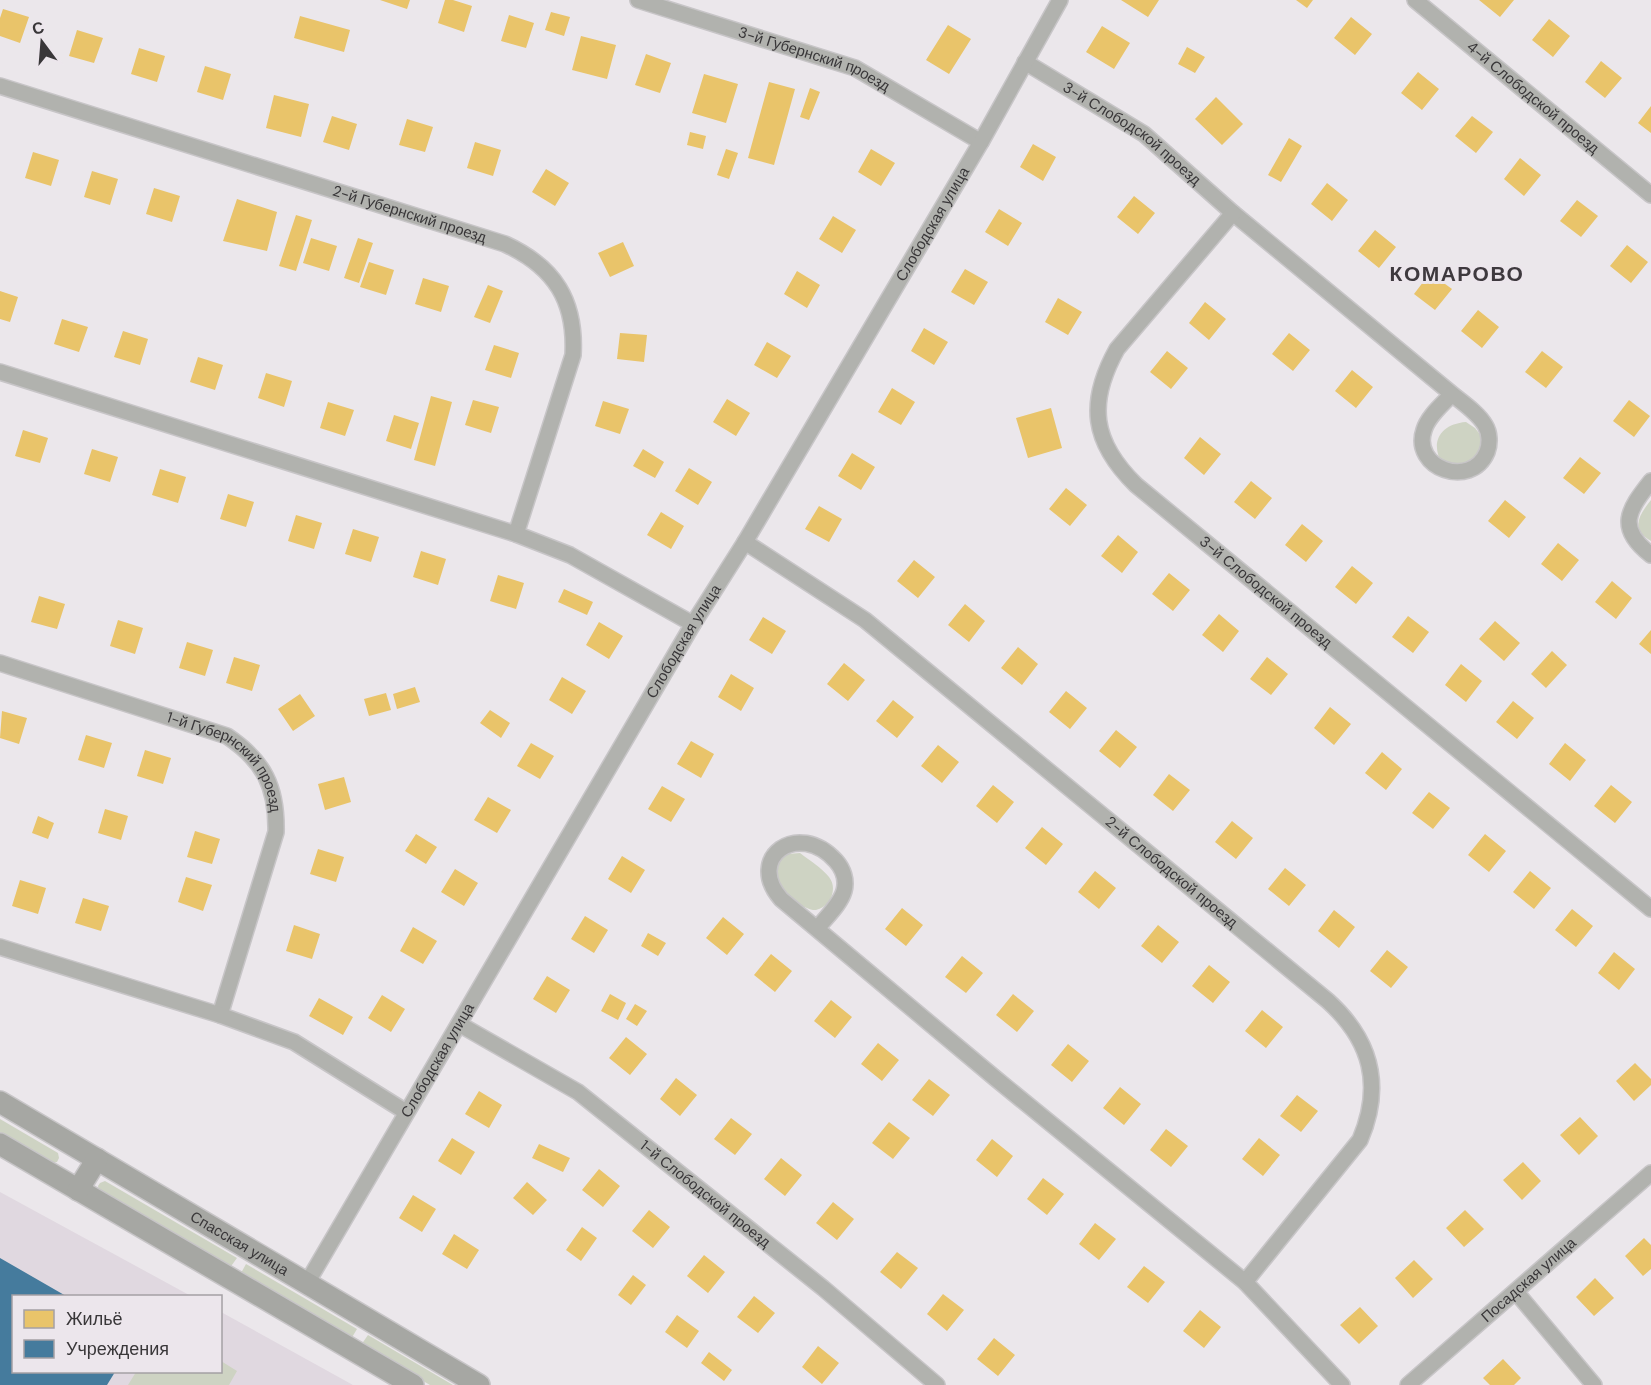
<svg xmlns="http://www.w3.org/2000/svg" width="1651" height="1385" font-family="'DM Sans',sans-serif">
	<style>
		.built { fill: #e0d8e0 }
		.green { fill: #ced3c3 }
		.homes { fill: #e9c46a }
		.public { fill: #457b9d }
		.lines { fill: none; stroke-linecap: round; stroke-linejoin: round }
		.street-casing { stroke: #c7c5c7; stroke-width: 18 }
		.secondary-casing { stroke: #c7c5c7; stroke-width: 24 }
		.street { stroke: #b1b2ae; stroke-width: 15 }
		.secondary { stroke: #a6a7a3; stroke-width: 21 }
		.labels { text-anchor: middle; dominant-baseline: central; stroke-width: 6; stroke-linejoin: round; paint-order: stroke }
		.street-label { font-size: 15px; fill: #393739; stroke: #ece6ec }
		.district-label { font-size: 21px; font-weight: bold; letter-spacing: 1.5px; fill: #3e393e; stroke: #ece6ec }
	</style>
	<rect width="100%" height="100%" fill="#ebe7eb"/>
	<path class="built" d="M0,1192l191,104h-177v76h206l1,-60 132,73h-353z"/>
	<path class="green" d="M1466,422l9,6 7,9c-1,13 -7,21 -17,30l-22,-2c-14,-22 -3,-41 23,-43z
		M1651,500v41c-21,-12 -12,-26 0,-41z
		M800,853c9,7 22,15 29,24 9,11 2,30 -13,33 -9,1 -30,-13 -35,-20 -6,-8 -6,-23 -3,-31l10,-5z
		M0,1119l58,34 1,5 -2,4 -5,1 -52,-31z
		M105,1181l132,77 -8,11 -130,-78 -1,-5 2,-3z
		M246,1264l111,65 -6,10 -111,-64z
		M368,1335l85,50h-23l-69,-40z
		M221,1361l16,10 -8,14h-101l8,-13h84z"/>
	<path class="homes" d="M380,0h30l-3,9z
		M445,0h8l19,6 -8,26 -26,-9z
		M1121,0h38l-11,17z
		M1296,0h17l-6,8z
		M1479,0h35l-14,17z
		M3,9l26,8 -9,26 -20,-7v-18z
		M551,12l19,5 -6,19 -19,-6z
		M509,15l25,8 -8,25 -25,-7z
		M300,16l50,14 -6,22 -50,-14z
		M1351,17l21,17 -17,21 -21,-17z
		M1549,19l21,17 -17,21 -21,-17z
		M948,25l23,14 -22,35 -23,-14z
		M1102,26l28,17 -16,26 -28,-17z
		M77,30l26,8 -9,25 -25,-7z
		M581,36l35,9 -9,34 -35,-9z
		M1187,47l18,10 -10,16 -17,-9z
		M139,48l26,8 -8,26 -26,-8z
		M646,54l25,9 -11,30 -25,-8z
		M1601,61l21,17 -17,20 -20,-16z
		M205,66l26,8 -8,26 -26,-8z
		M1418,72l21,17 -17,21 -21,-17z
		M704,74l34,10 -12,39 -34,-10z
		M769,82l26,7 -21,76 -26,-7z
		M810,88l10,4 -11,28 -9,-3z
		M274,95l35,9 -8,33 -35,-9z
		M1216,97l27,27 -21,21 -27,-26z
		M1651,106v27l-13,-10z
		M332,116l25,8 -8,26 -26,-8z
		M1472,116l21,16 -17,21 -21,-17z
		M407,119l26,8 -8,25 -26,-7z
		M690,132l16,4 -3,13 -16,-4z
		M1289,138l13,8 -21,36 -13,-7z
		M475,142l26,8 -8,26 -26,-8z
		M1033,144l23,13 -13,24 -23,-14z
		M726,149l12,4 -9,26 -12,-4z
		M871,149l24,14 -14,23 -23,-14z
		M33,152l26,8 -8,26 -26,-8z
		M1520,158l21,17 -17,21 -20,-17z
		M546,169l23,14 -14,23 -23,-14z
		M92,171l26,8 -8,26 -26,-8z
		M1327,183l21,17 -16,21 -21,-17z
		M154,188l26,8 -8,26 -26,-8z
		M1134,196l21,17 -17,21 -21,-17z
		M237,199l40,13 -10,39 -44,-10z
		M1577,200l21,16 -17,21 -21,-16z
		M999,209l23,14 -14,23 -23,-14z
		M296,215l16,5 -16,51 -17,-5z
		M833,216l23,14 -14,23 -23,-14z
		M1375,230l21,17 -17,21 -21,-17z
		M311,238l26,8 -8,25 -26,-8z
		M358,238l15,5 -14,40 -15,-5z
		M623,242l11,24 -24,11 -12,-24z
		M1627,245l21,17 -17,21 -21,-17z
		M369,262l25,8 -8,25 -26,-8z
		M965,269l23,13 -14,23 -23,-13z
		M797,271l23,14 -13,23 -23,-14z
		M1430,273l22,16 -17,21 -21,-16z
		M423,278l26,8 -8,26 -26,-8z
		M488,285l15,6 -13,32 -16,-6z
		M0,291l18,6 -8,25 -10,-3z
		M1058,298l24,14 -14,23 -23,-13z
		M1205,302l21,17 -17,21 -20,-17z
		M1478,310l21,17 -17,21 -21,-17z
		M62,319l26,8 -9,25 -25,-8z
		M924,328l24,14 -14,23 -23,-14z
		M123,331l25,8 -8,26 -26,-8z
		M620,333l27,2 -3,27 -27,-3z
		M1289,333l21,17 -17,21 -21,-17z
		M767,342l24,14 -14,22 -23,-13z
		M494,345l25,8 -8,25 -26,-8z
		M1167,351l21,17 -17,21 -21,-17z
		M1542,351l21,16 -17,21 -21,-16z
		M198,357l25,8 -8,25 -25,-8z
		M1352,370l21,17 -17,21 -21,-17z
		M266,373l26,8 -8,26 -26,-9z
		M892,388l23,14 -14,23 -23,-13z
		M431,396l21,6 -17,64 -21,-6z
		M727,399l23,14 -14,23 -23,-14z
		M473,400l26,7 -8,26 -26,-8z
		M1629,400l21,16 -16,21 -21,-16z
		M603,401l26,8 -9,25 -25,-8z
		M328,402l26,8 -9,26 -25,-8z
		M1051,408l11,40 -34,10 -12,-40z
		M394,415l25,8 -8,26 -25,-8z
		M23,430l25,8 -8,25 -25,-7z
		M1200,437l21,17 -17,21 -20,-17z
		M92,449l26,8 -8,25 -26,-8z
		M643,449l21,13 -9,16 -22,-12z
		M852,453l23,14 -14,23 -23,-14z
		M1580,457l21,16 -17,21 -21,-16z
		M689,468l23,14 -14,23 -23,-14z
		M160,469l26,8 -8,26 -26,-8z
		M1251,481l21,17 -17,21 -21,-17z
		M1066,488l21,17 -17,21 -21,-17z
		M228,494l26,8 -8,25 -26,-8z
		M1505,500l21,17 -17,21 -21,-17z
		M819,506l23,13 -13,23 -24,-13z
		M661,512l23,14 -13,23 -24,-14z
		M296,515l26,8 -8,26 -26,-8z
		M1302,524l21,17 -17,21 -21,-17z
		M353,529l26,8 -8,25 -26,-8z
		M1118,535l20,17 -16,21 -21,-17z
		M1558,543l21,17 -17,21 -21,-17z
		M421,551l25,8 -8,26 -25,-8z
		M914,560l21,17 -17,21 -21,-17z
		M1352,566l21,17 -17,21 -21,-17z
		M1169,573l21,17 -17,21 -21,-17z
		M498,575l26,8 -8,26 -26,-8z
		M1612,581l20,17 -16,21 -21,-17z
		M564,589l29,13 -6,13 -29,-13z
		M39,596l26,8 -8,25 -26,-7z
		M965,604l20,17 -16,21 -21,-17z
		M1219,614l20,17 -16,21 -21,-17z
		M1408,616l21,16 -16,21 -21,-16z
		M763,617l23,14 -14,23 -23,-14z
		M118,620l25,8 -8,26 -25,-8z
		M1495,621l25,22 -16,18 -25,-22z
		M599,622l24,14 -14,23 -23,-14z
		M1651,630v24l-12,-10z
		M187,642l26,8 -8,26 -26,-8z
		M1018,647l20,17 -16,21 -21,-17z
		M1552,651l15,14 -21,23 -15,-14z
		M234,657l26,8 -8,26 -26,-8z
		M1267,657l21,17 -17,21 -21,-16z
		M844,663l21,17 -17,21 -21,-17z
		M1461,664l21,17 -16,21 -21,-17z
		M731,674l23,14 -13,23 -23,-14z
		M562,677l24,14 -14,23 -23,-14z
		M415,687l5,15 -23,7 -4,-15z
		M1066,691l21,17 -17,21 -21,-17z
		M386,693l5,17 -22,6 -5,-17z
		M300,694l15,22 -22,15 -15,-22z
		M893,700l21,17 -17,21 -21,-17z
		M1513,701l21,17 -17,21 -21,-17z
		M1330,707l21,17 -17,21 -20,-17z
		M490,710l20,13 -9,15 -21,-15z
		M2,711l25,7 -8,26 -19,-6z
		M1116,730l21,17 -17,21 -21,-17z
		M86,735l26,8 -8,25 -26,-8z
		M691,741l23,13 -13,24 -24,-14z
		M531,743l23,13 -14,23 -23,-13z
		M1565,743l21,17 -16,21 -21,-17z
		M938,745l21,17 -17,21 -21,-17z
		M145,750l26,8 -8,26 -26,-8z
		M1382,752l20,17 -16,21 -21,-17z
		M1169,774l21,16 -17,21 -20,-16z
		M344,777l7,25 -26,8 -7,-26z
		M993,785l21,17 -17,21 -21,-17z
		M1611,785l21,17 -17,21 -21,-17z
		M662,786l23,13 -14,23 -23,-13z
		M1429,792l21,16 -17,21 -21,-16z
		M488,797l23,13 -14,23 -23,-13z
		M105,809l23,7 -7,24 -23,-7z
		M38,816l16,7 -6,16 -16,-6z
		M1232,821l21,17 -17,21 -21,-17z
		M1042,827l21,17 -17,21 -21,-17z
		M195,831l25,8 -8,25 -25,-7z
		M416,834l21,13 -11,17 -21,-13z
		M1485,834l21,17 -17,21 -21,-17z
		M318,849l26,8 -8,25 -26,-8z
		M622,856l23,14 -14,23 -23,-14z
		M1285,868l21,17 -17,21 -21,-17z
		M455,869l23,14 -14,23 -23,-14z
		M1095,871l21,17 -17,21 -21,-17z
		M1530,871l21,17 -17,21 -21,-17z
		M186,877l26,8 -9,26 -25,-9z
		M20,880l26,8 -8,26 -26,-8z
		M83,898l26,8 -8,25 -26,-8z
		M902,908l21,17 -17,21 -21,-17z
		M1572,909l21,17 -17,21 -21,-17z
		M1334,910l21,17 -16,21 -21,-17z
		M585,916l23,14 -14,23 -23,-14z
		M723,917l21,17 -17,21 -21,-17z
		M294,925l26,9 -8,25 -26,-8z
		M1158,925l21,17 -17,21 -21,-17z
		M413,927l24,14 -14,23 -23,-13z
		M648,933l18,10 -8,13 -17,-10z
		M1387,950l21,17 -17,21 -21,-17z
		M1614,952l21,17 -16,21 -21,-17z
		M771,954l21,17 -17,21 -21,-17z
		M962,956l21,17 -17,20 -21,-16z
		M1209,965l21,17 -17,21 -21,-17z
		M547,976l23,14 -14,23 -23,-14z
		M610,994l16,9 -8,17 -17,-9z
		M1013,994l21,17 -17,21 -21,-17z
		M382,995l23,14 -14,23 -23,-14z
		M319,998l34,19 -10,18 -34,-19z
		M831,1000l21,17 -17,21 -21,-17z
		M635,1004l12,7 -10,15 -11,-7z
		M1262,1010l21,17 -17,21 -21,-17z
		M626,1037l21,17 -17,21 -21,-17z
		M878,1043l21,17 -17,21 -21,-17z
		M1068,1044l21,17 -17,21 -21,-17z
		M1635,1063l16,16v6l-17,16 -18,-20z
		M676,1078l21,17 -17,21 -20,-17z
		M929,1079l21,16 -17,21 -21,-16z
		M1120,1087l21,17 -17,21 -21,-17z
		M479,1091l23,14 -13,23 -24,-14z
		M1297,1095l21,16 -17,21 -21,-16z
		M1580,1117l18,19 -19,19 -19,-20z
		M731,1118l21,16 -17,21 -21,-16z
		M889,1122l21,16 -17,21 -21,-16z
		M1166,1129l22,17 -17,21 -21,-17z
		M452,1138l23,14 -14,23 -23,-14z
		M1259,1138l21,17 -17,21 -21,-17z
		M992,1139l21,17 -16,21 -21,-17z
		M539,1144l31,14 -7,14 -31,-14z
		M781,1158l21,17 -17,21 -21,-17z
		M1523,1162l18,19 -19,19 -19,-20z
		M599,1169l21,17 -17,21 -21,-17z
		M1043,1178l21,16 -17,21 -20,-16z
		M527,1182l20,18 -14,15 -20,-17z
		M413,1195l23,14 -14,23 -23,-14z
		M833,1202l21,17 -17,21 -21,-17z
		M649,1210l21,17 -17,21 -21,-17z
		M1465,1210l19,19 -20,18 -18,-19z
		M1095,1223l21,16 -17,21 -20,-16z
		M582,1227l15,11 -16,23 -15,-11z
		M454,1234l25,16 -12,19 -25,-15z
		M1644,1238l7,7v24l-8,7 -18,-20z
		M897,1252l21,16 -17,21 -21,-17z
		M704,1255l21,17 -17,21 -21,-17z
		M1414,1260l19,19 -20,19 -18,-20z
		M1144,1266l21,16 -17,21 -21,-16z
		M633,1275l13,10 -15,20 -13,-10z
		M1595,1278l19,20 -20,18 -18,-19z
		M943,1294l21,16 -17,21 -20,-17z
		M754,1296l21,17 -17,20 -21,-16z
		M1360,1307l18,19 -19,18 -19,-19z
		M1200,1310l21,17 -17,21 -21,-17z
		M677,1315l22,16 -12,17 -22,-16z
		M994,1338l21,17 -17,21 -21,-17z
		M818,1346l21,17 -17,21 -20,-17z
		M709,1352l23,18 -8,11 -23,-18z
		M1503,1359l18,19 -7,7h-24l-7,-7z"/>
	<path class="public" d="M0,1258l66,38h-52v76h101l-8,13h-107z"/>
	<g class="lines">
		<g class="street-casing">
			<g id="street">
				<path id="s1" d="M638,0l217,68 126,74"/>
				<path id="s2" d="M1415,0l236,195"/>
				<path id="s3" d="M1025,62l119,72 89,79 219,181c-9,10 -24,22 -28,36 -13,38 47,60 63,22 3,-8 3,-19 -2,-27 -7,-12 -22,-22 -33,-31"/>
				<path id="s4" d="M0,86l505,158c50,23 71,57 68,111l-57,179"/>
				<path id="s5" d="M1233,213l-116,136c-30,54 -25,93 19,136l515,424"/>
				<path d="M0,372l516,162 54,21 123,69"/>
				<path d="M1651,481c-23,29 -35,47 0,74"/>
				<path id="s6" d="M745,542l120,78 463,381c44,40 55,85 32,139l-115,142"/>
				<path id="s7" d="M0,663l227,73c37,25 50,51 49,96l-56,183"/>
				<path d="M817,929c8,-11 23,-24 27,-38 3,-11 -1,-22 -8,-30 -38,-42 -91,-3 -55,38l214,179 250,204 97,103"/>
				<path d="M0,947l220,68 74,27 112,70"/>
				<path id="s8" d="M459,1024l119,68 245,196 114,97"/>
				<path id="s9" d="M307,1283l386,-659 52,-82 236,-400 79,-142"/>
				<path d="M1516,1292l78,93"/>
				<path id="s10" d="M1408,1385l243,-212"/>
			</g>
		</g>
		<g class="secondary-casing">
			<g id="secondary">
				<path id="s11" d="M0,1102l479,283"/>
				<path d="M0,1144l413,241"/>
				<path d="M78,1190l19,-31"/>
			</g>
		</g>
		<use href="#street" class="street"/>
		<use href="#secondary" class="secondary"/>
	</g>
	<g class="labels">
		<g class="street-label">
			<text stroke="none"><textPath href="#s1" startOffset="186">3-й Губернский проезд</textPath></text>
			<text stroke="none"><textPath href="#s2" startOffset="153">4-й Слободской проезд</textPath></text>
			<text stroke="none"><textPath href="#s3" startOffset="129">3-й Слободской проезд</textPath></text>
			<text stroke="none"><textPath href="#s4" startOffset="429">2-й Губернский проезд</textPath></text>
			<text stroke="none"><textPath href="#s9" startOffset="1230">Слободская улица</textPath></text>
			<text stroke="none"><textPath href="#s5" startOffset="498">3-й Слободской проезд</textPath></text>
			<text stroke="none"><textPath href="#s9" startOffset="744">Слободская улица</textPath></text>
			<text stroke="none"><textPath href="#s7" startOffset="254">1-й Губернский проезд</textPath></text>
			<text stroke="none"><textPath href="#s6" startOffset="540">2-й Слободской проезд</textPath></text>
			<text stroke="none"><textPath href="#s9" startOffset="258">Слободская улица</textPath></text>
			<text stroke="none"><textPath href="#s8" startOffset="300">1-й Слободской проезд</textPath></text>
			<text stroke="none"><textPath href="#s11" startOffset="278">Спасская улица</textPath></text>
			<text stroke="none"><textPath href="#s10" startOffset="160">Посадская улица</textPath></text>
		</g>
		<g class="district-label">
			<text x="1457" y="274">КОМАРОВО</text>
		</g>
	</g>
	<rect x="12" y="1295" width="210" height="78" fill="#ece6ec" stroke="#a4a0a4" stroke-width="1.5"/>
	<rect x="24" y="1310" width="30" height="18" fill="#e9c46a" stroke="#a4a0a4" stroke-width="1.5"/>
	<text x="66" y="1325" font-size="18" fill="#393739">Жильё</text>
	<rect x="24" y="1340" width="30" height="18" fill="#457b9d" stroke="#a4a0a4" stroke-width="1.5"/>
	<text x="66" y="1355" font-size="18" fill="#393739">Учреждения</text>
	<g transform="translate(42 42) rotate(344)" stroke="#ece6ec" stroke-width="4.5" paint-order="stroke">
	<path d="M0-4.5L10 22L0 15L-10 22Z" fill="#393739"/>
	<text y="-9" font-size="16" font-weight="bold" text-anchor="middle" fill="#393739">С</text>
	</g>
</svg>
